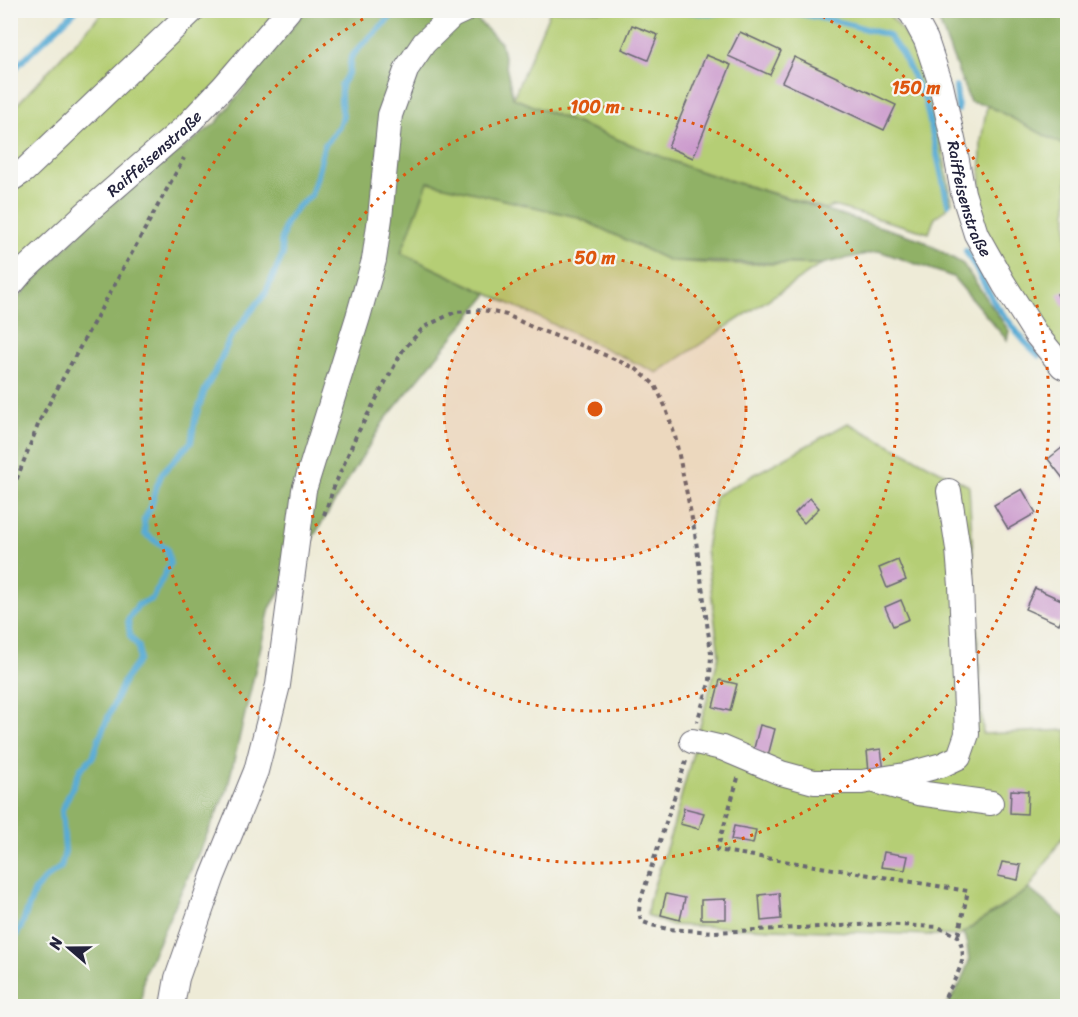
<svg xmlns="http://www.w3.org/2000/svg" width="1078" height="1017" font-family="Sriracha,sans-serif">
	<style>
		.green { fill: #b5ce74; stroke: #6c7858; stroke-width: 1.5 }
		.forest { fill: #90b166; stroke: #596a50; stroke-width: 1.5 }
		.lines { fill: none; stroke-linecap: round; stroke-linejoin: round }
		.stream { stroke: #58abd4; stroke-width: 6 }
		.building { fill: #cc9bcd }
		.minor-casing { stroke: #696872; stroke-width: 26 }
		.path { stroke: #696872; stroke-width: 4; stroke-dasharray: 4.5 4.5; stroke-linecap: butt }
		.minor { stroke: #fff; stroke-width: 24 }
		.ring { fill: none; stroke: #de560e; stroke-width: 3; stroke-dasharray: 3 6 }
		.labels { text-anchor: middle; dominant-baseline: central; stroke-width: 4.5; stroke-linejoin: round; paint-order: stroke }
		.street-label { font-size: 16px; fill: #22223b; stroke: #f6f6f2 }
		.centre { fill: #de560e; stroke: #f6f6f2; stroke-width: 3 }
		.ring-label { font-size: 18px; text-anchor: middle; font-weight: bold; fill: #de560e; stroke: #f6f6f2; stroke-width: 4.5; stroke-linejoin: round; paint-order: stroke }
	</style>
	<rect width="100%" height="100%" fill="#f6f6f2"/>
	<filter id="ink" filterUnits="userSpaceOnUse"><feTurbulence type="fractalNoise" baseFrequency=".0167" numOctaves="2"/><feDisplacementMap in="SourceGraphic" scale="12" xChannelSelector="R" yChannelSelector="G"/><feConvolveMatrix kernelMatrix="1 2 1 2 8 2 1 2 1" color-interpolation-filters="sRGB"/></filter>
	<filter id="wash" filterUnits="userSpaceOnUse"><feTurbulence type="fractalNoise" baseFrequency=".008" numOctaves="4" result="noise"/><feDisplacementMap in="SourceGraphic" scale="24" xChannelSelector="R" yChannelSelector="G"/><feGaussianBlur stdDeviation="1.35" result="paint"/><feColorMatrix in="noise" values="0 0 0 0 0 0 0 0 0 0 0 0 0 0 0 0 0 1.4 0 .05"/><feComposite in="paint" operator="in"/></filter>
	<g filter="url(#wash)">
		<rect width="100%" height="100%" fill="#eeebd7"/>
		<path class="green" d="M104,11h180l-101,111 -172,153v-164z
			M550,11h334c45,35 57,136 68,191l-7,8 -10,7 -6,16 -96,-27 -7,3 -131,-39 -182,-72z
			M987,105l80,42v211l-23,-28 -64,-105 1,-84z
			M428,181l149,36 93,44 49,3h103l-165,109 -256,-120z
			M848,423l121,63 14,248 84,-4v100l-38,59 -71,47 -289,-11 -22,-10 2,-14 24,-74 46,-172 -13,-106 9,-53z"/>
		<path class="forest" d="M467,10l34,33 12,55 182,72 225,69 43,25 46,67 -2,9 -54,-63 -74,-26 -57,13 -152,-3 -93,-44 -149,-35 -27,71 87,41 -104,127 -114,187 -43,182 -83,184 -3,32h-130l-1,-700 85,-89 122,-95 88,-111z
			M935,11h132v136l-80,-42 -17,-3z
			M1029,889l38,31v86h-121l14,-22 9,-23 -3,-24 -4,-4z"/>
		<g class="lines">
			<path class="stream" d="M680,10l29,4 24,-4
				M783,10l61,13 44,12 14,19 23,46 23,104
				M10,75l9,-11 57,-54
				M956,87l2,23
				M966,251l30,54 28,36 15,15
				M10,946l11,-19 14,-37 11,-12 15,-11 4,-16 -3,-41 19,-42 12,-11 6,-19 26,-59 14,-19v-13l-9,-11 -2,-16 10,-15 14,-6 18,-35 -3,-15 -22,-15 -1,-14 7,-13 5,-19 6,-15 29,-31 4,-23 10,-29 12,-22 13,-30 35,-44 18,-40 -2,-11 4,-18 11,-17 15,-13 6,-19 7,-30 14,-18 5,-12 -2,-14v-17l8,-13 2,-15 13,-14 34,-33"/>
		</g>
		<g id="blocks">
			<path class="building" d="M632,25l26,10 -10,25 -26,-11z
				M740,32l41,19 -11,24 -42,-19z
				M706,55l25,10 -38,93 -25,-11z
				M794,57l102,48 -12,25 -102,-48z
				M1068,290v15l-5,2 -6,-13z
				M1068,443v36l-3,2 -17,-22z
				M1022,489l14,24 -28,16 -14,-24z
				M810,498l9,10 -15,15 -9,-10z
				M898,560l8,20 -19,8 -8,-20z
				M1035,588l33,15 -9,21 -34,-15z
				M901,600l8,19 -16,7 -8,-19z
				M720,680l17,4 -7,27 -17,-4z
				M760,725l15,4 -7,27 -15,-4z
				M881,749l3,22 -15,1 -2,-21z
				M1011,790l17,1 -1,23 -17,-1z
				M684,808l20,5 -5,16 -19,-5z
				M734,826l22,4 -3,14 -22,-4z
				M884,852l24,4 -3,14 -24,-3z
				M1002,862l19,3 -3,15 -20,-4z
				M779,893l2,26 -20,2 -2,-26z
				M666,894l19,4 -5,22 -19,-5z
				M726,899v20h-25v-19z"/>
		</g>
	</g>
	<g filter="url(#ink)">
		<use href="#blocks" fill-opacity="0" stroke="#696872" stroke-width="1.5"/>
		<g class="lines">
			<g class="minor-casing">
				<g id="minor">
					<path id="s1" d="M908,10l4,4 14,26 15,45 13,59 9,49 13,41 28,50 31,49 27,33 6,3"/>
					<path d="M10,180l14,-9 169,-161"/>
					<path id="s2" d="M10,286l11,-13 66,-61 99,-86 38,-40 65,-76"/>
					<path d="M692,741l30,7 59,25 33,9h48l43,-7 37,-10 17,-8 8,-23 -6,-148 -3,-37 -9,-58"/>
					<path d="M878,782l40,11 73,10"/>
					<path d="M172,1006l5,-28 36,-102 43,-105 22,-86 26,-195 54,-173 16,-57 6,-42 10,-103 17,-47 17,-25 28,-27 13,-6"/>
				</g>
			</g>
			<path class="path" d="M10,496l30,-76 144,-262
				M324,515l10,-28 22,-51 47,-86 21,-23 31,-15 28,-2 24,5 27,13 52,19 49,21 20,17 10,21 10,30 20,97 16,120 -1,27 -13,42
				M686,761l-46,141 -1,9 2,10 10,4 17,4 47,3 166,-8 57,3 20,9c3,7 6,16 4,25 -3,13 -15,33 -22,45
				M738,778l-21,72 251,41 -10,45"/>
			<use href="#minor" class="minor"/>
		</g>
	</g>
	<circle cx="595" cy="409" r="151" fill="#de560e" fill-opacity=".12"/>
	<g class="ring">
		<circle cx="595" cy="409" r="151"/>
		<circle cx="595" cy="409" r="302"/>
		<path d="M815 12A454 454 0 1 1 375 12"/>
	</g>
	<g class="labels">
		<g class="street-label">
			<text stroke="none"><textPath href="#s2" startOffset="196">Raiffeisenstraße</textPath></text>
			<text stroke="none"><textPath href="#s1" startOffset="200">Raiffeisenstraße</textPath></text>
		</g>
	</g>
	<circle cx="595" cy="409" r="9" class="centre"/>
	<g class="ring-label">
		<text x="916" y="94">150 m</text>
		<text x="595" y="113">100 m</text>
		<text x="595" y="264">50 m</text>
	</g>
	<rect width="1078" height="1017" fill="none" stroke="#f6f6f2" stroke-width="36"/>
	<g transform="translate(69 948) rotate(290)" stroke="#f6f6f2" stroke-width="4.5" paint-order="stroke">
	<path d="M0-4.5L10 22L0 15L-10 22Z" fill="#22223b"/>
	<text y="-9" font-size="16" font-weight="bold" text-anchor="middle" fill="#22223b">N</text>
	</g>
</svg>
